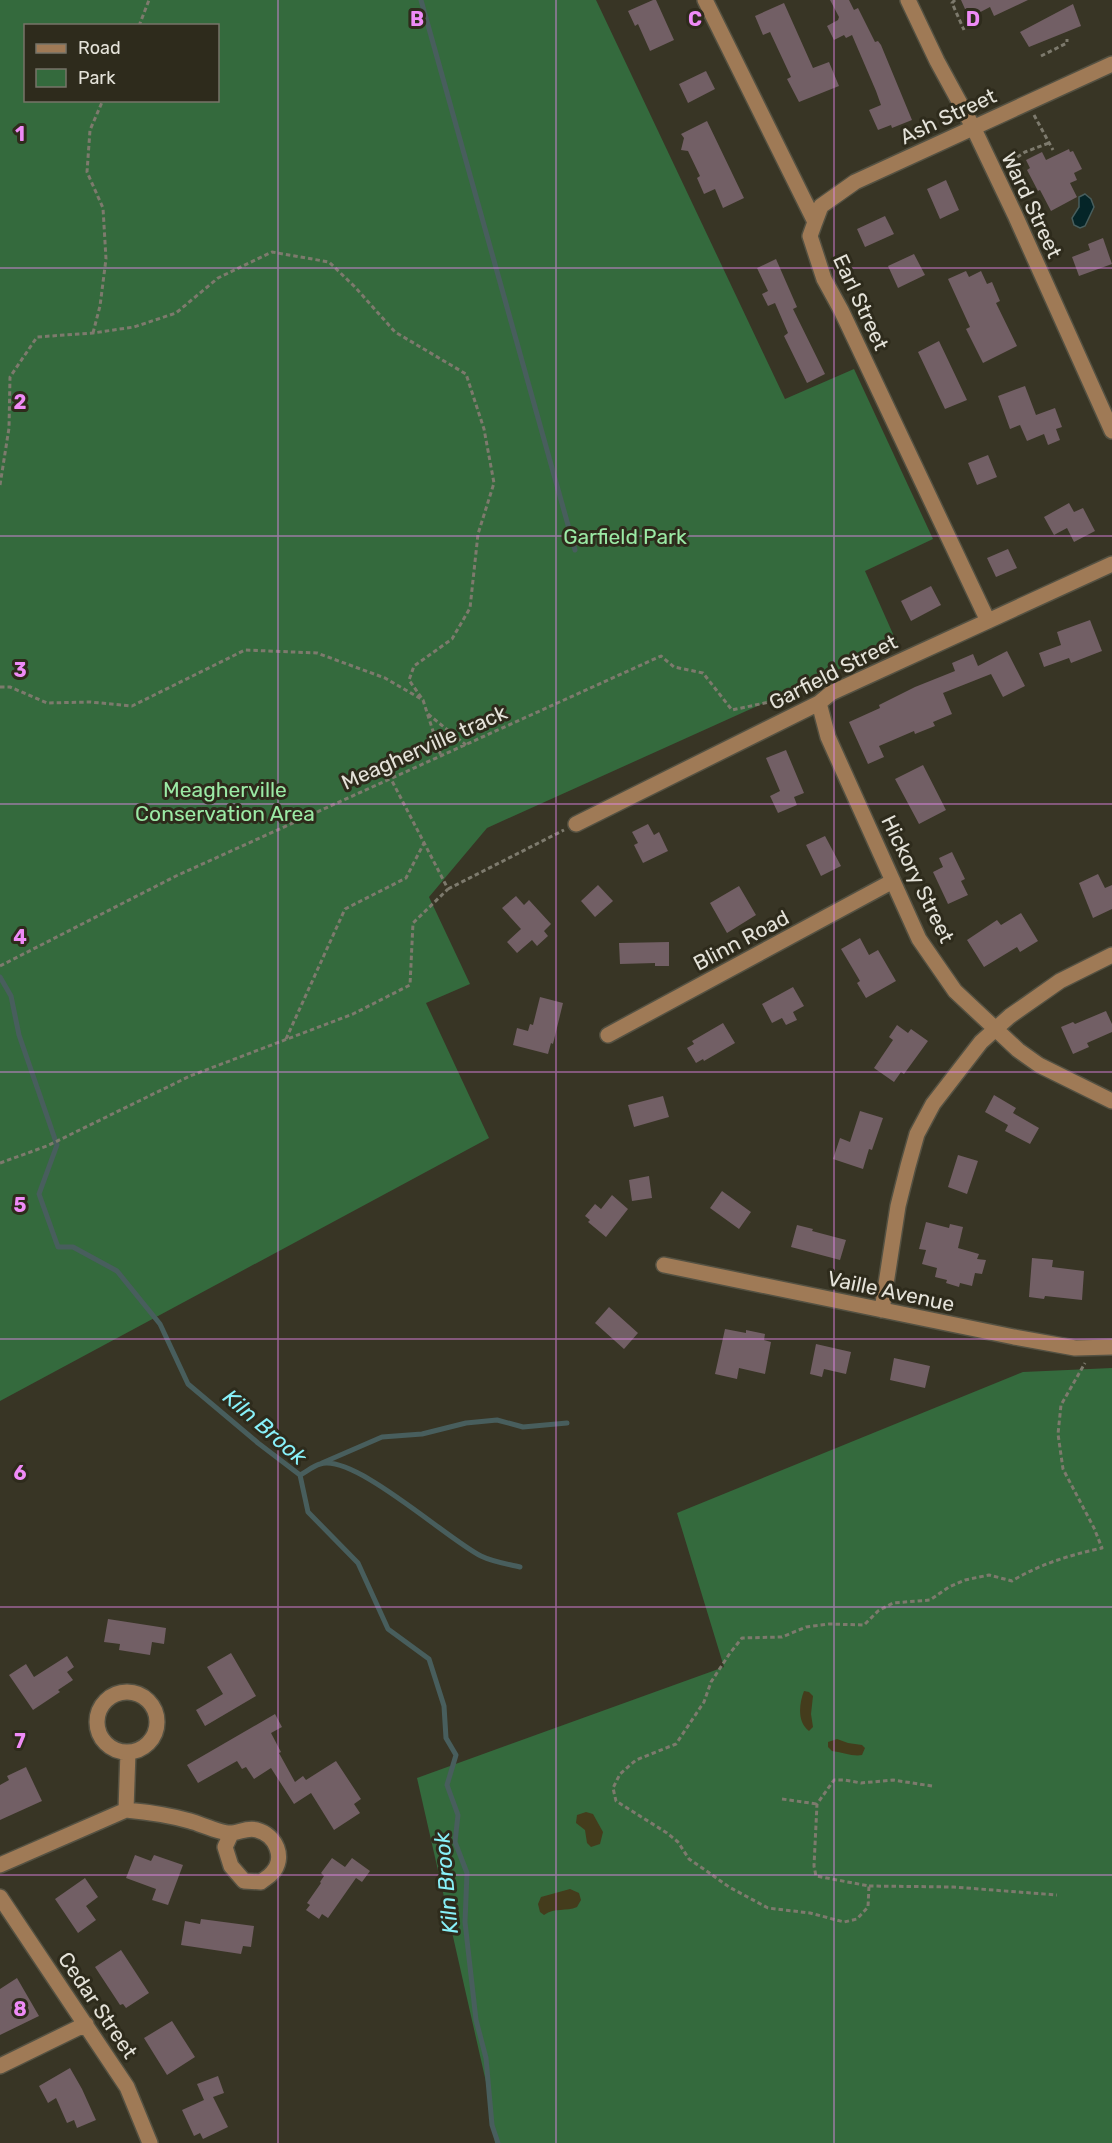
<svg xmlns="http://www.w3.org/2000/svg" width="1112" height="2143" font-family="Rubik,sans-serif">
	<style>
		.green { fill: #346a3d; fill-rule: evenodd }
		.sand { fill: #443c1c }
		.water { fill: #052528; stroke: #485e5d; stroke-width: 1.5 }
		.lines { fill: none; stroke-linecap: round; stroke-linejoin: round }
		.stream { stroke: #485e5d; stroke-width: 5 }
		.building { fill: #725f65 }
		.minor-casing { stroke: #545142; stroke-width: 18 }
		.path { stroke: #7d7a6d; stroke-width: 3; stroke-dasharray: 4.5 3; stroke-linecap: butt }
		.minor { stroke: #9f7a56; stroke-width: 15 }
		.grid { fill: none; stroke: #ef8bf7; stroke-width: 1.5; stroke-opacity: 0.55 }
		.labels { text-anchor: middle; dominant-baseline: central; stroke-width: 6; stroke-linejoin: round; paint-order: stroke }
		.street-label { font-size: 21px; fill: #e4e2d9; stroke: #2e2b1c }
		.park-label { font-size: 21px; fill: #9beaa5; stroke: #2e2b1c }
		.water-label { font-size: 22px; font-style: italic; fill: #88f1f9; stroke: #2e2b1c }
		.grid-label { font-size: 20px; text-anchor: middle; font-weight: bold; fill: #ef8bf7; stroke: #2e2b1c; stroke-width: 6; stroke-linejoin: round; paint-order: stroke }
	</style>
	<rect width="100%" height="100%" fill="#383525"/>
	<path class="green" d="M0,0h596l189,399 69,-30 79,170 -68,32 32,72 -410,185 -58,69 41,87 -44,19 63,135 -489,263zM26,26h192v74h-192z
		M1112,1368v775h-617l-4,-39 -74,-326 307,-111 -47,-154 346,-141z"/>
	<path class="sand" d="M804,1691l5,1 4,4 -2,18 2,13 -4,4c-12,-9 -10,-27 -5,-40z
		M837,1739l11,4 14,2 3,3 -3,7c-8,2 -21,-3 -30,-4l-4,-4v-5z
		M586,1812l7,2 10,18 -3,12 -9,3 -4,-4 -2,-13 -9,-7 1,-8z
		M570,1889l9,4 2,7 -4,7c-11,5 -22,0 -33,8l-4,-3 -2,-8 3,-7z"/>
	<path class="water" d="M1085,194l6,5 3,8 -9,19 -5,2 -6,-3 -2,-7 7,-11v-10z"/>
	<g class="lines">
		<path class="stream" d="M421,0l154,550
			M0,977l11,19 8,39 38,110 -18,49 19,53h15l44,24 43,53 28,60 70,59 42,32 8,37 50,51 30,66 41,30 15,47 2,32 10,17 -9,30 11,30 -3,27 12,31 -2,49 11,98 10,38 6,67 6,18
			M322,1463l60,-26 40,-3 44,-11 31,-3 26,7 44,-4
			M300,1475c6,-3 13,-9 20,-11 34,-11 127,75 161,92 12,6 27,8 39,11"/>
	</g>
	<path class="building" d="M653,0h3l18,40 -24,11 -12,-27 -3,2 -7,-15z
		M830,0h19l5,10 4,-2 17,34 3,-1 3,4 31,75 -20,8 -1,-3 -13,5 -9,-20 12,-5 -5,-14 -24,-56 -6,3 -2,-3 -10,5 -7,-14 11,-6 1,-3z
		M961,0h67l-34,16 -4,-9 -21,11z
		M784,3l29,65 16,-6 10,24 -40,16 -12,-23 4,-2 -21,-45 -7,3 -8,-19z
		M1073,4l8,22 -52,21 -9,-15z
		M706,71l9,18 -27,14 -9,-19z
		M707,121l37,77 -21,10 -8,-19 -11,5 -7,-16 3,-2 -12,-25 -7,-1 3,-12 -3,-4z
		M1069,149l1,3 3,-1 9,18 -8,4 3,7 -7,3 7,14 -26,14 -11,-21 -2,1 -11,-21 3,-2 -4,-8 16,-8 4,8z
		M946,180l13,30 -19,9 -13,-30z
		M885,216l9,18 -29,13 -8,-18z
		M1103,238l9,26 -33,12 -7,-19 18,-7 -2,-6z
		M914,254l11,21 -27,13 -10,-22z
		M776,259l21,48 -4,2 32,65 -18,9 -23,-47 4,-3 -13,-30 -7,3 -6,-12 6,-3 -11,-23z
		M966,271l3,6 12,-6 6,13 5,-2 8,19 -4,2 21,43 -34,17 -17,-34 4,-2 -22,-48z
		M939,341l28,59 -22,9 -27,-57z
		M1025,386l11,29 19,-7 7,19 -6,2 4,11 -12,5 -4,-11 -17,7 -7,-16 -10,4 -12,-33z
		M988,455l9,22 -20,8 -9,-22z
		M1069,503l5,9 9,-4 12,23 -21,11 -7,-14 -13,7 -10,-18z
		M1008,549l9,19 -21,9 -9,-19z
		M931,586l10,19 -30,16 -10,-20z
		M1090,620l12,31 -31,12 -2,-5 -25,9 -5,-14 22,-8 -4,-13z
		M1007,651l18,35 -22,11 -12,-23 -48,19 9,21 -19,8 2,4 -20,8 -1,-3 -35,15 5,11 -16,7 -19,-42 31,-14 -1,-3 36,-18 40,-16 -3,-8 21,-9 5,12z
		M786,750l18,43 -10,4 3,8 -19,8 -8,-17 10,-5 -14,-33z
		M923,765l23,45 -27,14 -24,-45z
		M648,824l6,11 5,-3 9,19 -25,12 -9,-18 4,-2 -6,-11z
		M825,836l16,30 -20,10 -15,-31z
		M952,852l13,27 -4,2 7,14 -20,9 -15,-32 10,-5 -4,-9z
		M1098,874l7,14 7,-3v24l-19,9 -14,-35z
		M598,885l15,16 -18,16 -14,-16z
		M739,886l17,29 -29,18 -17,-30z
		M516,896l8,9 5,-5 22,24 -7,7 4,5 -11,10 -5,-6 -15,13 -10,-11 14,-13 -19,-21z
		M1021,913l17,28 -18,11 -3,-5 -33,20 -17,-27 30,-20 4,5z
		M860,938l9,17 9,-5 18,31 -30,17 -9,-15 3,-2 -19,-32z
		M669,942v24h-14v-3l-35,1 -1,-21z
		M793,987l11,19 -11,6 4,8 -11,5 -4,-7 -10,5 -10,-19z
		M540,997l23,6 -10,41 -2,-1 -3,11 -35,-9 4,-17 11,3 2,-7 3,1z
		M1106,1011l6,13v8l-25,11 2,4 -16,7 -12,-27 12,-5 2,2z
		M723,1023l12,20 -31,18 -1,-2 -7,4 -9,-15 7,-4 -2,-3z
		M897,1025l11,8 3,-4 17,12 -24,33 -3,-2 -7,10 -20,-14 19,-28 -4,-3z
		M994,1095l22,13 -3,5 26,15 -9,16 -25,-13 3,-6 -23,-13z
		M663,1096l6,21 -35,10 -6,-22z
		M860,1111l23,7 -11,32 -3,-1 -6,20 -30,-10 7,-21 10,4z
		M958,1155l20,6 -11,33 -19,-7z
		M649,1176l3,22 -20,3 -3,-21z
		M722,1191l29,21 -12,17 -29,-21z
		M612,1195l16,14 -22,28 -18,-15 2,-2 -5,-4 10,-12 6,5z
		M926,1222l23,6 1,-4 13,3 -5,21 21,6 -2,5 9,1 -4,14 -7,-1 -3,13 -12,-3 -1,4 -13,-4 1,-3 -12,-3 2,-9 -15,-4 4,-14 -7,-1z
		M797,1225l16,4 -1,2 34,9 -6,20 -49,-13z
		M1032,1258l21,2 -1,7 32,4 -2,29 -37,-4 -1,3 -15,-2z
		M609,1307l29,26 -14,16 -29,-26z
		M725,1329l21,4v-3l19,4 -1,6 7,2 -6,32 -26,-6 -2,11 -22,-5z
		M816,1344l35,8 -5,22 -22,-5 -2,8 -12,-3z
		M894,1358l36,8 -5,22 -35,-8z
		M108,1619l58,9 -2,16 -12,-2 -2,13 -31,-5 1,-6 -16,-2z
		M231,1653l25,43 -51,30 -9,-16 27,-16 -16,-27z
		M67,1656l7,11 -7,5 6,8 -15,10 2,2 -27,18 -24,-35 17,-11 8,13z
		M275,1714l7,13 -11,6 10,19 -2,1 16,29 8,-6 3,4 30,-19 25,38 -7,5 6,9 -26,17 -23,-37 -17,11 -23,-36 -17,11 -8,-12 -4,2 -5,-8 -39,22 -11,-18z
		M26,1767l16,34 -42,19v-35l9,-5 -2,-4z
		M135,1855l16,6 3,-6 29,10 -15,40 -16,-5 4,-11 -30,-11z
		M332,1858l13,9 7,-9 18,13 -8,11 -6,-4 -28,40 -6,-4 -3,5 -13,-9 4,-5 -3,-2 14,-20 -1,-1 4,-6 -3,-3z
		M85,1878l13,19 -12,9 10,14 -18,13 -23,-34z
		M201,1919l53,7 -3,21 -8,-1 -2,8 -60,-9 4,-24 15,3z
		M121,1950l28,43 -23,15 -3,-4 -3,1 -25,-38z
		M17,1978l22,38 -39,19v-46z
		M172,2021l23,36 -28,18 -23,-37z
		M70,2068l12,21 14,31 -19,8 -3,-8 -7,3 -11,-25 -8,5 -9,-17z
		M218,2076l6,17 -11,4 15,30 -25,12 -3,-6 -6,3 -12,-26 22,-10 -7,-16z"/>
	<g class="lines">
		<g class="minor-casing">
			<path id="minor" d="M705,0l110,222 -5,14 14,43 17,31 147,311
				M908,0l29,61 36,66 42,88 97,216
				M815,222l6,-16 34,-24 257,-118
				M819,703l9,34 91,202 36,52 63,59 21,15 73,36
				M576,824l243,-121 12,-10 281,-129
				M608,1035l285,-154
				M664,1265l350,72 61,11 37,-1
				M882,1310l16,-104 10,-40 9,-32 16,-30 48,-62 29,-26 50,-35 52,-26
				M97 1722a30 30 0 1 1 60 0a30 30 0 1 1-60 0Z
				M126,1810l2,-58
				M0,1865l126,-55c22,2 43,5 64,11 11,3 30,12 40,12 9,0 17,-6 27,-3 19,5 29,28 15,43 -3,4 -8,6 -11,9l-17,-1 -13,-15 -6,-19 6,-13
				M0,1897l127,190 23,56
				M0,2066l86,-42"/>
		</g>
		<path class="path" d="M955,0l-3,3 12,27
			M139,26l10,-26
			M1041,56l26,-13v-4
			M1034,115l19,35
			M1021,177l-7,-13 2,-6 9,-6 24,-9
			M93,333l7,-27 6,-47 -3,-51 -16,-36 3,-42 13,-30
			M0,485l9,-57 1,-51 27,-40 56,-4 41,-6 42,-14 42,-35 54,-26 57,10 26,25 40,45 71,42 18,55 10,54 -16,51 -8,74 -18,31 -38,27 -5,14 14,20
			M0,687h10l37,16 43,-1 42,4 113,-56 72,3 68,25 38,22 18,56
			M428,714l38,31
			M448,889l116,-59
			M0,966l176,-90 485,-220 13,11 29,6 29,37 61,-13
			M286,1039l59,-130 61,-31 18,-35
			M0,1163l47,-17 143,-70 163,-62 57,-29 3,-62 35,-34 -57,-110
			M932,1786l-39,-6 -32,3 -16,-3h-11l-17,24 -3,62 2,10 53,10 -1,21 -11,12 -13,3 -34,-9 -42,-5 -39,-21 -21,-15 -19,-13 -11,-17 -11,-9 -51,-32 -3,-13 7,-14 16,-14 40,-16 28,-42 7,-20 19,-29 12,-15 40,-1 24,-10 23,-3 35,1 14,-14 15,-8 37,-3 19,-13 16,-7 24,-5 23,6c28,-17 58,-26 90,-33l-8,-20 -31,-59 -5,-35 3,-29 24,-42
			M782,1799l35,5
			M869,1886l85,1 103,8"/>
		<use href="#minor" class="minor"/>
	</g>
	<path class="grid" d="M278,0v2143M556,0v2143M834,0v2143M0,268h1112M0,536h1112M0,804h1112M0,1072h1112M0,1339h1112M0,1607h1112M0,1875h1112"/>
	<g class="labels">
		<g class="street-label">
			<text transform="translate(948 116) rotate(-25)">Ash Street</text>
			<text transform="translate(1032 205) rotate(65)">Ward Street</text>
			<text transform="translate(861 302) rotate(65)">Earl Street</text>
			<text transform="translate(833 672) rotate(-27)">Garfield Street</text>
			<text transform="translate(424 747) rotate(-24)">Meagherville track</text>
			<text transform="translate(918 879) rotate(64)">Hickory Street</text>
			<text transform="translate(741 940) rotate(-28)">Blinn Road</text>
			<text transform="translate(891 1291) rotate(12)">Vaille Avenue</text>
			<text transform="translate(98 2005) rotate(56)">Cedar Street</text>
		</g>
		<g class="park-label">
			<text x="625" y="536">Garfield Park</text>
			<text x="225" y="789">Meagherville<tspan x="225" dy="24">Conservation Area</tspan></text>
		</g>
		<g class="water-label">
			<text transform="translate(265 1427) rotate(41)">Kiln Brook</text>
			<text transform="translate(446 1883) rotate(-95)">Kiln Brook</text>
		</g>
	</g>
	<g class="grid-label">
		<text x="417" y="26">B</text>
		<text x="695" y="26">C</text>
		<text x="973" y="26">D</text>
		<text x="20" y="141">1</text>
		<text x="20" y="409">2</text>
		<text x="20" y="677">3</text>
		<text x="20" y="944">4</text>
		<text x="20" y="1212">5</text>
		<text x="20" y="1480">6</text>
		<text x="20" y="1748">7</text>
		<text x="20" y="2016">8</text>
	</g>
	<rect x="24" y="24" width="195" height="78" fill="#2e2b1c" stroke="#777468" stroke-width="1.5"/>
	<rect x="36" y="44" width="30" height="9" fill="#9f7a56" stroke="#777468" stroke-width="1.5"/>
	<text x="78" y="54" font-size="18" fill="#e4e2d9">Road</text>
	<rect x="36" y="69" width="30" height="18" fill="#346a3d" stroke="#777468" stroke-width="1.5"/>
	<text x="78" y="84" font-size="18" fill="#e4e2d9">Park</text>
</svg>
